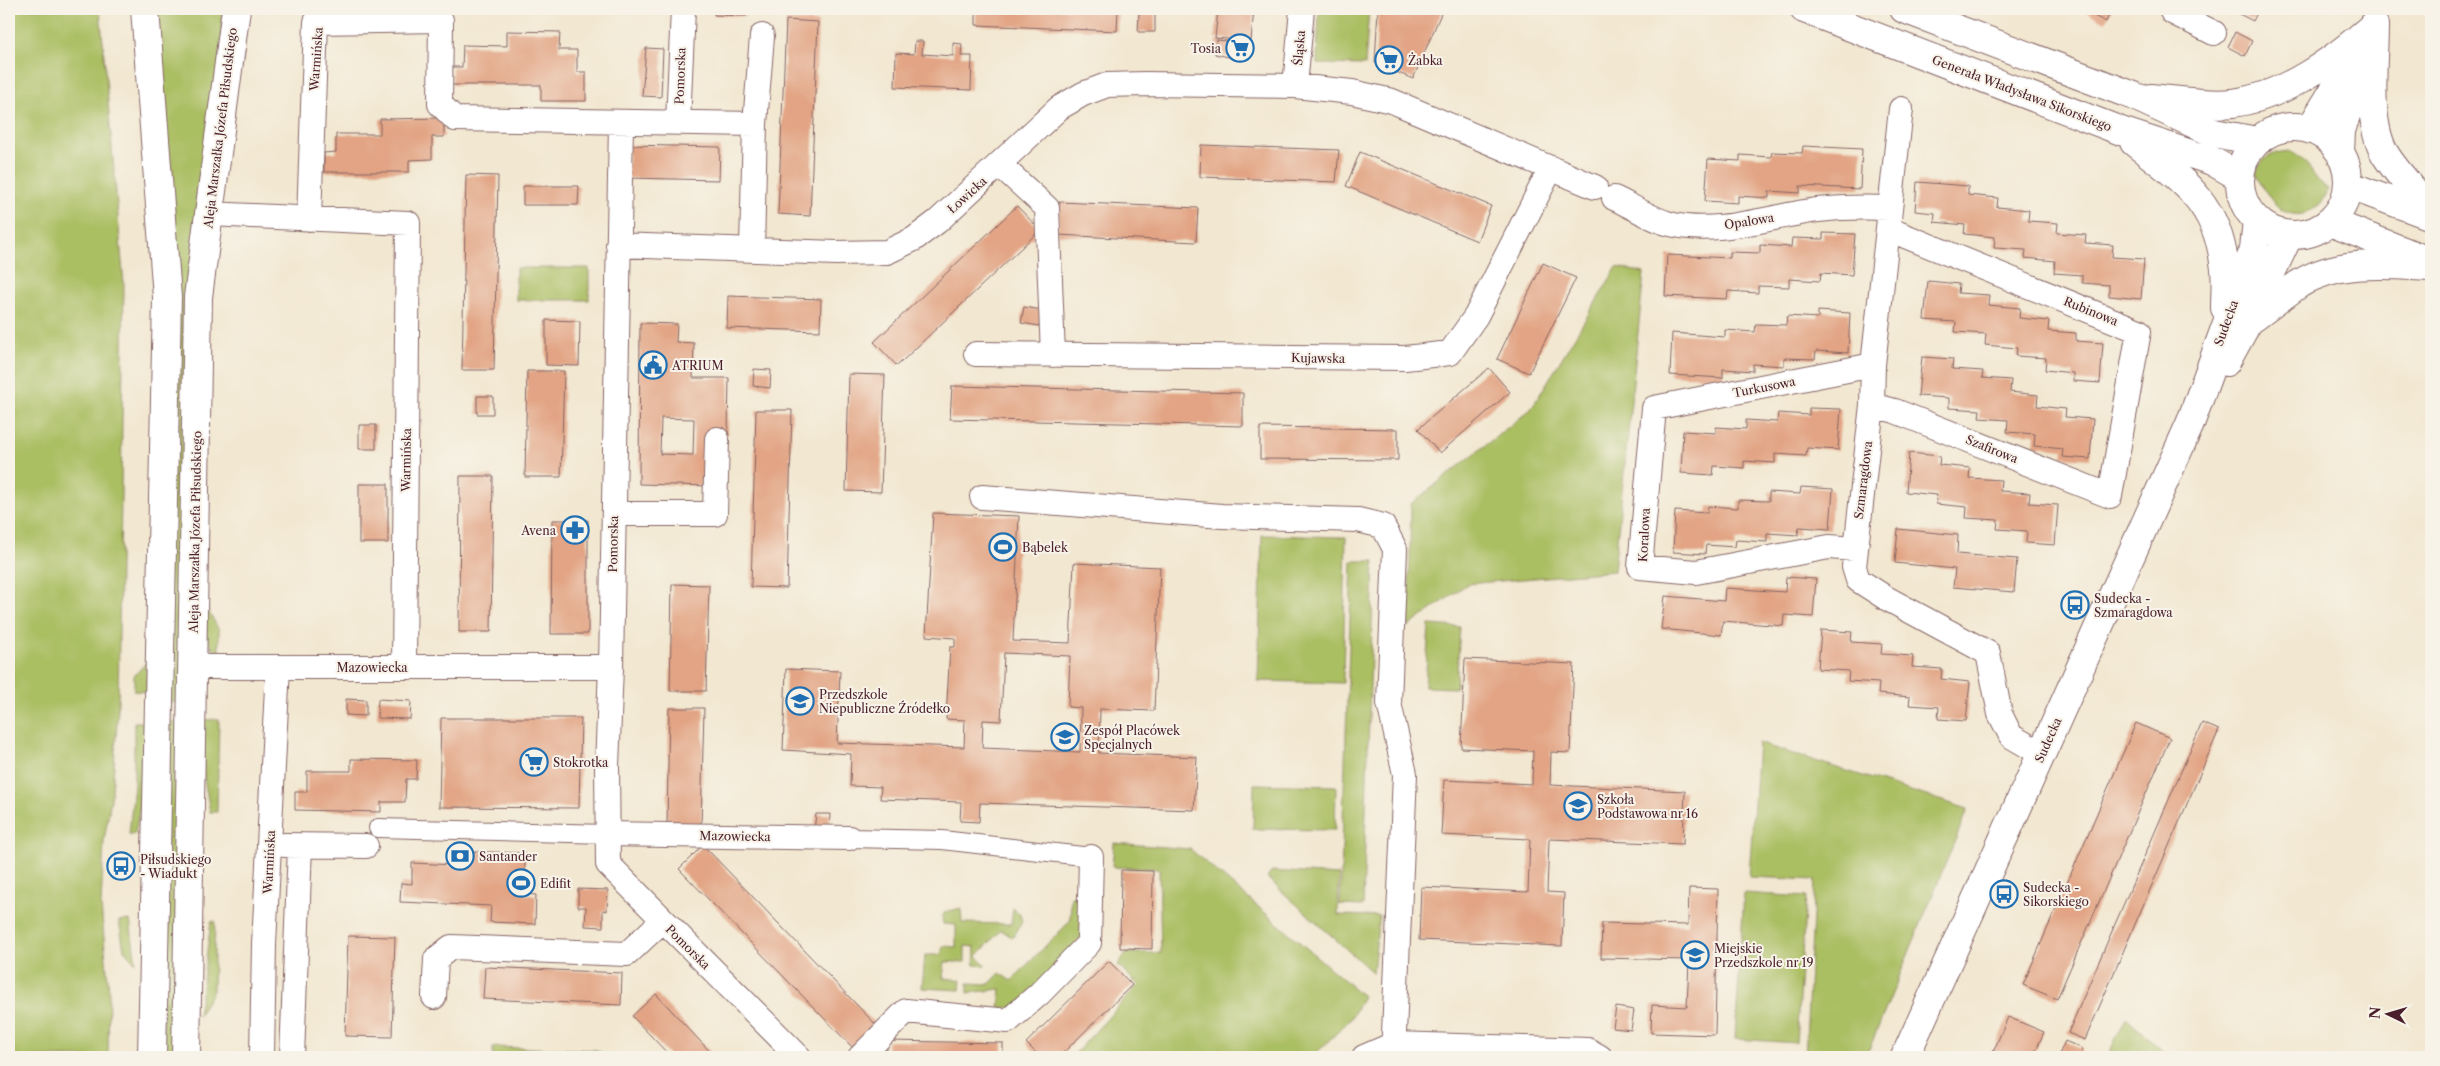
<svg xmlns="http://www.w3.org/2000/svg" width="2440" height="1066" font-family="'Libre Caslon Text',serif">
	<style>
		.green { fill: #aabe62; stroke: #7a6e46 }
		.building { fill: #e2a484; fill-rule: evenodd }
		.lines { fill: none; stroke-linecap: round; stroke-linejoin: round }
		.pedestrian-casing { stroke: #856565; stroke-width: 20 }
		.minor-casing { stroke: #856565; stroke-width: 26 }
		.tertiary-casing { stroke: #856565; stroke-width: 30 }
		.pedestrian { stroke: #fff; stroke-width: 18 }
		.minor { stroke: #fff; stroke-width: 24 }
		.tertiary { stroke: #fff; stroke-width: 28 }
		.labels { text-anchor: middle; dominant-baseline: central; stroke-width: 4; stroke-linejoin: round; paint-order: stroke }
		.poi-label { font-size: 12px; fill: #4a1f2b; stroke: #f7f3e8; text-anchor: start }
		.street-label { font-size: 12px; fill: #4a1f2b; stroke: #f7f3e8 }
	</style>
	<rect width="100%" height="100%" fill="#f7f3e8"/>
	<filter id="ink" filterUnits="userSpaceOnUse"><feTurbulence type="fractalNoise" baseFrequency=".02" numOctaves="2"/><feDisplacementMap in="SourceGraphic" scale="10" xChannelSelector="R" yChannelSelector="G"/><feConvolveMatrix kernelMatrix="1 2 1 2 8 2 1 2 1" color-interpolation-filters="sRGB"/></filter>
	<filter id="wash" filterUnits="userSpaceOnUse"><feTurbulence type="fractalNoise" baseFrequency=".0096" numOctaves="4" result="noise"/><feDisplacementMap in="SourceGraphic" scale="20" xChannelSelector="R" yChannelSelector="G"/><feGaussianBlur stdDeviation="1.12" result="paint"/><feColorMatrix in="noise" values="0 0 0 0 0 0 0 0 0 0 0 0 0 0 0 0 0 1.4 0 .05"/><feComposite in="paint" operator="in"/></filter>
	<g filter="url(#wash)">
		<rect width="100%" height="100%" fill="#f2e7d0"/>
		<path class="green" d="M9,9h91l24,276 -6,424 -6,84 -8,48 -3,64 8,87 -1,65h-99z
			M154,9h69l-41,693h-12z
			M1319,9h50l-4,56 -48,-1z
			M2291,151c18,8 21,28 37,39 -7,23 -35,34 -53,14 -8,-8 -13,-20 -19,-30 5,-18 17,-22 35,-23z
			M1617,267l27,6 -30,298 -147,13 -59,43 3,-123 120,-95z
			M516,268h73v32h-73z
			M1262,535l84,2 -3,146 -85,-2z
			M1352,561h22l-11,345 -23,-1z
			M205,605l14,25v23c-17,-11 -13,-29 -14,-48z
			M1429,625l31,2 -4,61 -31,-1z
			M149,659l-1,33 -14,-1v-15z
			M219,719l-2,93h-7l-7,-39v-53z
			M182,721l-6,336h-13l6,-335z
			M134,722h13v45l-12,67h-6l5,-49z
			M1758,743l210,66 -102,248h-61l10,-177 -66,-3z
			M1254,784l82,2 -1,44 -82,-1z
			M1114,843l76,6 173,147 -12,23 -39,38h-240l66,-72 -20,-20 8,-12h35l-2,-84 -47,-2z
			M1272,871l67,4 -1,40 41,1 -6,57 -106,-95z
			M1744,893l62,4 -10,146 -61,-4z
			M1071,897h27l-2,23 -75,87 -22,1 2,-19 -33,4v-10l21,1 11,-11 11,8 59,-60z
			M961,908l1,15 49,1 2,-16 7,6 2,8 -9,16 -12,-8 -24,26 9,10 -12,-1 1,-18 -10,-1v16h-20l-2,16 18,2 -1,10 -38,-2 3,-33h16l2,-9 13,1v-22l-13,-1 -1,-6 3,-6z
			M130,920l6,43 -12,-13 -5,-29z
			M215,921l-2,70 -15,25 13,-94z
			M2126,1018l44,39h-63z
			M493,1047l104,3 5,3 -1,4h-108z"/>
		<g id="blocks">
			<path class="building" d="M714,9h32v7l-32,-1z
				M976,9h142l-1,22 -141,-6z
				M1218,9h36l-3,32 -36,-3z
				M1378,9h65l-30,70 -38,-16z
				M2080,9h32l-6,13z
				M2229,9h30l-6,12z
				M1139,13l16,1v18h-17z
				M786,20l32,2 -8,194 -32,-2z
				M507,31l53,1 -1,18h18v22h9v29h-45v-16h-89v-18h10l1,-22 44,1z
				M2235,32l17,9 -7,15 -17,-9z
				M1216,40l31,3 -1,14 -13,-1v2l-18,-4z
				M915,41h8l-1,13 31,2v-13l9,1 -1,12h11l-1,34 -76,-3 1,-34 18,1z
				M646,48l17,1 -2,48 -19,-1z
				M444,118v19h-12v22l-23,1v12h-85v-19l12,-1v-18h44v-15z
				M628,145l92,2 -1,33 -91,-2z
				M1201,145l138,5 -3,32 -136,-5z
				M1803,146l59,3 -2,40 -60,-3v7l-31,-2v7l-31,-2v7l-33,-2 3,-42 32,2v-6l31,2 1,-5 30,1z
				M1360,152l131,54 -14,35 -131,-55z
				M466,175l32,1 -4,194h-32z
				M1917,182l51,4v9l30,3 -1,9 32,3 -1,11 30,2 -1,10 29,2 -1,8 28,2 -1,12 32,2 -3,40 -32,-3v-11l-27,-2v-8l-28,-2 1,-12 -30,-3 1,-8 -32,-2 1,-11 -31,-3 1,-9 -31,-3 1,-9 -20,-2z
				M523,186h56l-1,19h-55z
				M1059,202l139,6 -2,34 -138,-7z
				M1017,206l23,24 -143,136 -23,-24z
				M1823,233l32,1 -3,41 -31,-2 -1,8 -31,-2v8l-31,-1v7l-30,-2 -1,8 -62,-3 2,-41 63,3v-6l30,1v-8l31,2 1,-9 31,1z
				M1543,263l33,15 -47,95 -32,-14z
				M1928,281l31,3 -1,9 31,2 -1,10 32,3 -1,10 30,3 -1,10 28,2v8l27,2 -3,40 -27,-2v-8l-28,-3 1,-12 -30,-2 1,-8 -32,-3 1,-11 -31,-2 1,-10 -32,-2z
				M728,296l93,3 -1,32 -93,-3z
				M1024,307l18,3 -3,16 -18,-3z
				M1818,311l32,2 -2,40 -32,-2 -1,8 -31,-1v8l-31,-2v7l-30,-2v9l-53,-3 2,-42 53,4v-7l30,2 1,-8 30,1 1,-9 31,2z
				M546,320l34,1 -1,45 -33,-1z
				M640,323l37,1 -1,18 18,1 -1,35h36l-1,56h-15l-1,52 -73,-2zM661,418l33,1 -1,36 -33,-1z
				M1922,357l31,2 -1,10 31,2 -1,7 29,2 -1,12 28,3 -1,11 29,3 -1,8 28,2 -3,40 -28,-2 1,-8 -29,-3 1,-12 -28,-2 1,-12 -29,-2 1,-8 -31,-2v-10l-31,-2z
				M1489,368l21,24 -70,61 -22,-24z
				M754,369l17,1 -1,18 -17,-2z
				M527,371h37l-3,106h-36z
				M849,374l36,1 -4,117 -35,-1z
				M952,386l291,7v33l-293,-7z
				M477,396h16v18h-16z
				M1809,408l32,1 -3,41 -31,-2 -1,8 -31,-2v9l-31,-2v7l-30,-2 -1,9 -32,-2 2,-42 33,2v-6l30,2v-9l31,2 1,-9 31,2z
				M756,410h36l-5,178 -36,-1z
				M359,425h17v24h-17z
				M1260,427l138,2v31l-138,-1z
				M1909,453l31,3 -1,9 31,3 -1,10 32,2 -1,11 30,2 -1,10 29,2 -3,40 -29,-2 1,-12 -30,-2 1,-9 -32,-2 1,-11 -31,-3 1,-9 -31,-3z
				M460,476h33l-2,156h-32z
				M359,484h29v59h-29z
				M1801,487l32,2 -3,40 -31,-2 -1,8 -31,-2v9l-31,-2 -1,7 -29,-2 -1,9 -32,-2 2,-41 32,2 1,-7 30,2v-8l31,1v-9l31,2z
				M933,513l86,3 -6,125 57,2 4,-80 86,4 -6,144 -54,-2 -1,44 98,4 -3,53 -214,-7 -1,19 -19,-1 1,-19 -81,-3 1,-12 -31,-1 1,-32 -68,-4 3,-81 54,2 -3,72 127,4 1,-27 -19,-1 4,-72h5v-9l-29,-2zM1004,653l66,3 -2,51 13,1 -1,44 -98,-4 1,-28 18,1z
				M552,520h36v114h-37z
				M1898,529l60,6 -1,19 60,5 -3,33 -61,-5 2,-18 -60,-6z
				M1786,577l30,2 -3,38 -29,-2 -1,11 -60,-5 -2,14 -60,-6 4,-33 59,5 1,-13 60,4z
				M672,584l37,1 -3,106h-36z
				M1821,630l31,2 -1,10 31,2 -1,10 32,2 -1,11 30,2 -1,10 29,3 -4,39 -28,-2 1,-12 -30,-2 1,-8 -32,-3 1,-11 -31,-2 1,-10 -31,-2z
				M1465,659l109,5 -4,89 -19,-1 -1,33 135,6 -2,53 -134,-5 -2,53 17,1 -2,53 -143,-6 2,-53 107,5 2,-53 -89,-4 3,-55 88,4 1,-33 -72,-3z
				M346,699l20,1v16l-20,-1z
				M378,699l33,2 -1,18 -33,-1z
				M669,708h35l-3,118 -34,-1z
				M441,718h140l-2,90 -140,-1z
				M2136,723l34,15 -113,261 -34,-14z
				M2202,723l17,7 -134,310 -17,-7z
				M351,759l66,1 -1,19h-10l-1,23h-24v10l-86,-2v-18h12v-21h44z
				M816,814h14l-1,18 -15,-1z
				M703,845l177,184 -23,23 -178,-183z
				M457,851l68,2v41l11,1 -1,29 -45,-2 1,-16 -91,-4 1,-19 11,1v-21l44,2z
				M1121,870l32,1 -1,78 -32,-1z
				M1689,888l29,1 -3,146 -64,-2 1,-28 35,2 2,-47 -88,-2 1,-35 86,2z
				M578,889l30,1 -1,21 -4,-1v17l-18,-1 1,-19h-8z
				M348,936l47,1 -3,100 -47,-1z
				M1109,961l23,24 -73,72h-19l-14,-14z
				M485,967l137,6 -1,32 -138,-6z
				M656,994l59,63h-44l-39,-41z
				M1616,1007l18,3 -3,20 -18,-2z
				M2008,1017l36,15 -11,25h-42z
				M887,1041l116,2v14h-116z
				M2065,1041l18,8 -3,8h-22z"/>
		</g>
	</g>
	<g filter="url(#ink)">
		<use href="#blocks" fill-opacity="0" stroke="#856565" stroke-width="1"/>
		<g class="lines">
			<g class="pedestrian-casing">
				<path id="pedestrian" d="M378,828l229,6
					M849,838l93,2 149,17"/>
			</g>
			<g class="minor-casing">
				<path id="minor" d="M2173,9l-1,3 42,21
					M1295,86l7,-77
					M1901,109l-28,256 -1,40 -18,162 4,13 28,18 102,55 12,61 11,22 31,18
					M678,122l5,-113
					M621,123l-10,544 -4,99 1,98 191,193
					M1000,165l47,43 6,147
					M1614,198c18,8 37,21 56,26 47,12 101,-8 148,-14 24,-3 48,-3 72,-2
					M209,214l199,9 -4,444
					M309,219l7,-197 125,-2 -1,84 15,15 300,5
					M618,245l218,8 51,-1 27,-13 24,-18 121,-113 24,-14 24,-9 38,-1 150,2 57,6 40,9 203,86
					M752,249l3,-125 7,-88
					M976,354l429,4 45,-5 26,-37 75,-148
					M1872,405l23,6 215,85 29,-165 -251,-102
					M982,497l240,19 136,4 25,6 12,23 -6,154 16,71 -12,283
					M614,514h101l2,-75
					M1854,549l-25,-2 -133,25 -56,-5 14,-159 219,-43
					M193,667h418
					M607,834l242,4
					M285,845l81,1
					M434,997l2,-38 15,-12 176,7 35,-33
					M262,1057l2,-113 14,-277
					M292,1057l8,-211
					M860,1057l46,-46 102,10 31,-27 50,-51 2,-86
					M1364,1057l30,-13 194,6 12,7"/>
			</g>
			<g class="tertiary-casing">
				<path id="tertiary" d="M145,9l22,288 -15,760
					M1804,9l317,122 91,30 28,16
					M1904,9l230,87 80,37 43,8
					M2374,25c0,38 -8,96 11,129 13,21 31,38 46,57
					M2151,98c26,2 55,8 81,5 53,-6 103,-44 142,-78
					M2240 181a54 54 0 1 1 108 0a54 54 0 1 1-108 0Z
					M2310,129l53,-86
					M2134,142c45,36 82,58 90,120 3,15 1,31 1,46
					M2340,152l1,-21 22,-69
					M2348,185l83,31
					M2330,222l96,38
					M2249,321c17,-12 33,-25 50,-37 39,-25 89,-19 132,-17
					M2226,362l22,-40 41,-87
					M186,1057l12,-760 38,-288
					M1905,1057l285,-633 64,-175 3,-29"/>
			</g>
			<use href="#pedestrian" class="pedestrian"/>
			<use href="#minor" class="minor"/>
			<use href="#tertiary" class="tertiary"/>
		</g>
	</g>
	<defs>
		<g id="supermarket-ring" transform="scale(1.4375)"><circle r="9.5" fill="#f7f3e8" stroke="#1f6fb2" stroke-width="1.5"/><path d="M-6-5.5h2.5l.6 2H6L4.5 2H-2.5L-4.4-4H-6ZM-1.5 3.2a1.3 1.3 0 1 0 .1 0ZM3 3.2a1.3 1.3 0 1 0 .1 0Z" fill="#1f6fb2"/></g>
		<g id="civic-ring" transform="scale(1.4375)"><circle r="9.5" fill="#f7f3e8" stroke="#1f6fb2" stroke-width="1.5"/><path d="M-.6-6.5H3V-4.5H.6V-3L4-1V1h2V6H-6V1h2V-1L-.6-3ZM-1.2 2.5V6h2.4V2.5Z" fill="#1f6fb2"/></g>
		<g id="pharmacy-ring" transform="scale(1.4375)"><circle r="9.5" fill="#f7f3e8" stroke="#1f6fb2" stroke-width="1.5"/><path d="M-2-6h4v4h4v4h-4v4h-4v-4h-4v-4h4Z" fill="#1f6fb2"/></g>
		<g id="stadium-ring" transform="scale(1.4375)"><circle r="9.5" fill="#f7f3e8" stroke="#1f6fb2" stroke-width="1.5"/><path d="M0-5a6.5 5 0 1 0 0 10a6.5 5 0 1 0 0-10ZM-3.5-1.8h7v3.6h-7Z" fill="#1f6fb2"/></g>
		<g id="bus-ring" transform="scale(1.4375)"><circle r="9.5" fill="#f7f3e8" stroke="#1f6fb2" stroke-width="1.5"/><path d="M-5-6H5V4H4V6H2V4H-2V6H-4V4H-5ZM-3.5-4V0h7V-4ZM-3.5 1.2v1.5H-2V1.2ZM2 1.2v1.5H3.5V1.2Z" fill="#1f6fb2"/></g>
		<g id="school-ring" transform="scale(1.4375)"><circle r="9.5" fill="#f7f3e8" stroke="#1f6fb2" stroke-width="1.5"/><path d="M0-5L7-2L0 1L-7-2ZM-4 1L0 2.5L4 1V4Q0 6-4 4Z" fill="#1f6fb2"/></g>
		<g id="bank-ring" transform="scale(1.4375)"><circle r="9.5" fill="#f7f3e8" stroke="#1f6fb2" stroke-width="1.5"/><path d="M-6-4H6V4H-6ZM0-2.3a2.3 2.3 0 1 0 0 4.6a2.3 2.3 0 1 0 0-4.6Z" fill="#1f6fb2"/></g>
	</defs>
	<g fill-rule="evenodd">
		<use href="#supermarket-ring" x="1240" y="48"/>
		<use href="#supermarket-ring" x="1389" y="60"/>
		<use href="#civic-ring" x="653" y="365"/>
		<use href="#pharmacy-ring" x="575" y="530"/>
		<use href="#stadium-ring" x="1003" y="547"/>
		<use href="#bus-ring" x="2075" y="605"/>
		<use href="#school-ring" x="800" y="701"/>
		<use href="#school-ring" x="1065" y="737"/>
		<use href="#supermarket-ring" x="534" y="762"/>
		<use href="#school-ring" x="1578" y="806"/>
		<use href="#bank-ring" x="460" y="856"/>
		<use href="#bus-ring" x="121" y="866"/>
		<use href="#stadium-ring" x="521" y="883"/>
		<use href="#bus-ring" x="2004" y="894"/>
		<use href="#school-ring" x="1695" y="955"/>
	</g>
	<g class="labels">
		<g class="poi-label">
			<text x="1221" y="48" text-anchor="end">Tosia</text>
			<text x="1408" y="60">Żabka</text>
			<text x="672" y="365">ATRIUM</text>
			<text x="556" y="530" text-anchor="end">Avena</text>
			<text x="1022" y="547">Bąbelek</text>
			<text x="2094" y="598">Sudecka -<tspan x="2094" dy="14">Szmaragdowa</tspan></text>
			<text x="819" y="694">Przedszkole<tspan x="819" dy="14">Niepubliczne Źródełko</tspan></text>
			<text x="1084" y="730">Zespół Placówek<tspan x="1084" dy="14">Specjalnych</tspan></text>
			<text x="553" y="762">Stokrotka</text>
			<text x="1597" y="799">Szkoła<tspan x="1597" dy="14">Podstawowa nr 16</tspan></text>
			<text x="479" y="856">Santander</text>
			<text x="140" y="859">Piłsudskiego<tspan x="140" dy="14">- Wiadukt</tspan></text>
			<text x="540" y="883">Edifit</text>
			<text x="2023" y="887">Sudecka -<tspan x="2023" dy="14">Sikorskiego</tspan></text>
			<text x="1714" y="948">Miejskie<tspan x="1714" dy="14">Przedszkole nr 19</tspan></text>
		</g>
		<g class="street-label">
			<text transform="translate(1299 48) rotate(-85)">Śląska</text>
			<text transform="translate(316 59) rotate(-86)">Warmińska</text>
			<text transform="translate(680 76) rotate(-88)">Pomorska</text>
			<text transform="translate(2022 93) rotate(21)">Generała Władysława Sikorskiego</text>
			<text transform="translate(220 128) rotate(-83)">Aleja Marszałka Józefa Piłsudskiego</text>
			<text transform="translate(967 195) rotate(-42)">Łowicka</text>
			<text transform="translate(1749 221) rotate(-9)">Opalowa</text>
			<text transform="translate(2091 311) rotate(22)">Rubinowa</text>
			<text transform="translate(2226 323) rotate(-70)">Sudecka</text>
			<text transform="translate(1318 358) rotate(1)">Kujawska</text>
			<text transform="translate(1764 387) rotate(-11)">Turkusowa</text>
			<text transform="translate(1992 449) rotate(22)">Szafirowa</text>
			<text transform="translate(406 460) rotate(-89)">Warmińska</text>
			<text transform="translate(1863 480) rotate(-83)">Szmaragdowa</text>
			<text transform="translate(195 532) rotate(-89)">Aleja Marszałka Józefa Piłsudskiego</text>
			<text transform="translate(1644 535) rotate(-87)">Koralowa</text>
			<text transform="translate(613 544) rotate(-89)">Pomorska</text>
			<text x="372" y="667">Mazowiecka</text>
			<text transform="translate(2048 740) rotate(-66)">Sudecka</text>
			<text transform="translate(735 836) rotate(1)">Mazowiecka</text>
			<text transform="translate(269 862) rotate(-87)">Warmińska</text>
			<text transform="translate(688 947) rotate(45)">Pomorska</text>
		</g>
	</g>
	<rect width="2440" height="1066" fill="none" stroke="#f7f3e8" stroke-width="30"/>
	<g transform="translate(2388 1014) rotate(275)" stroke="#f7f3e8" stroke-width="4" paint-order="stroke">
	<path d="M0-4L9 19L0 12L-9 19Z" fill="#4a1f2b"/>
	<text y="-8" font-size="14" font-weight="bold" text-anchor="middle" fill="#4a1f2b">N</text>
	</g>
</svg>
